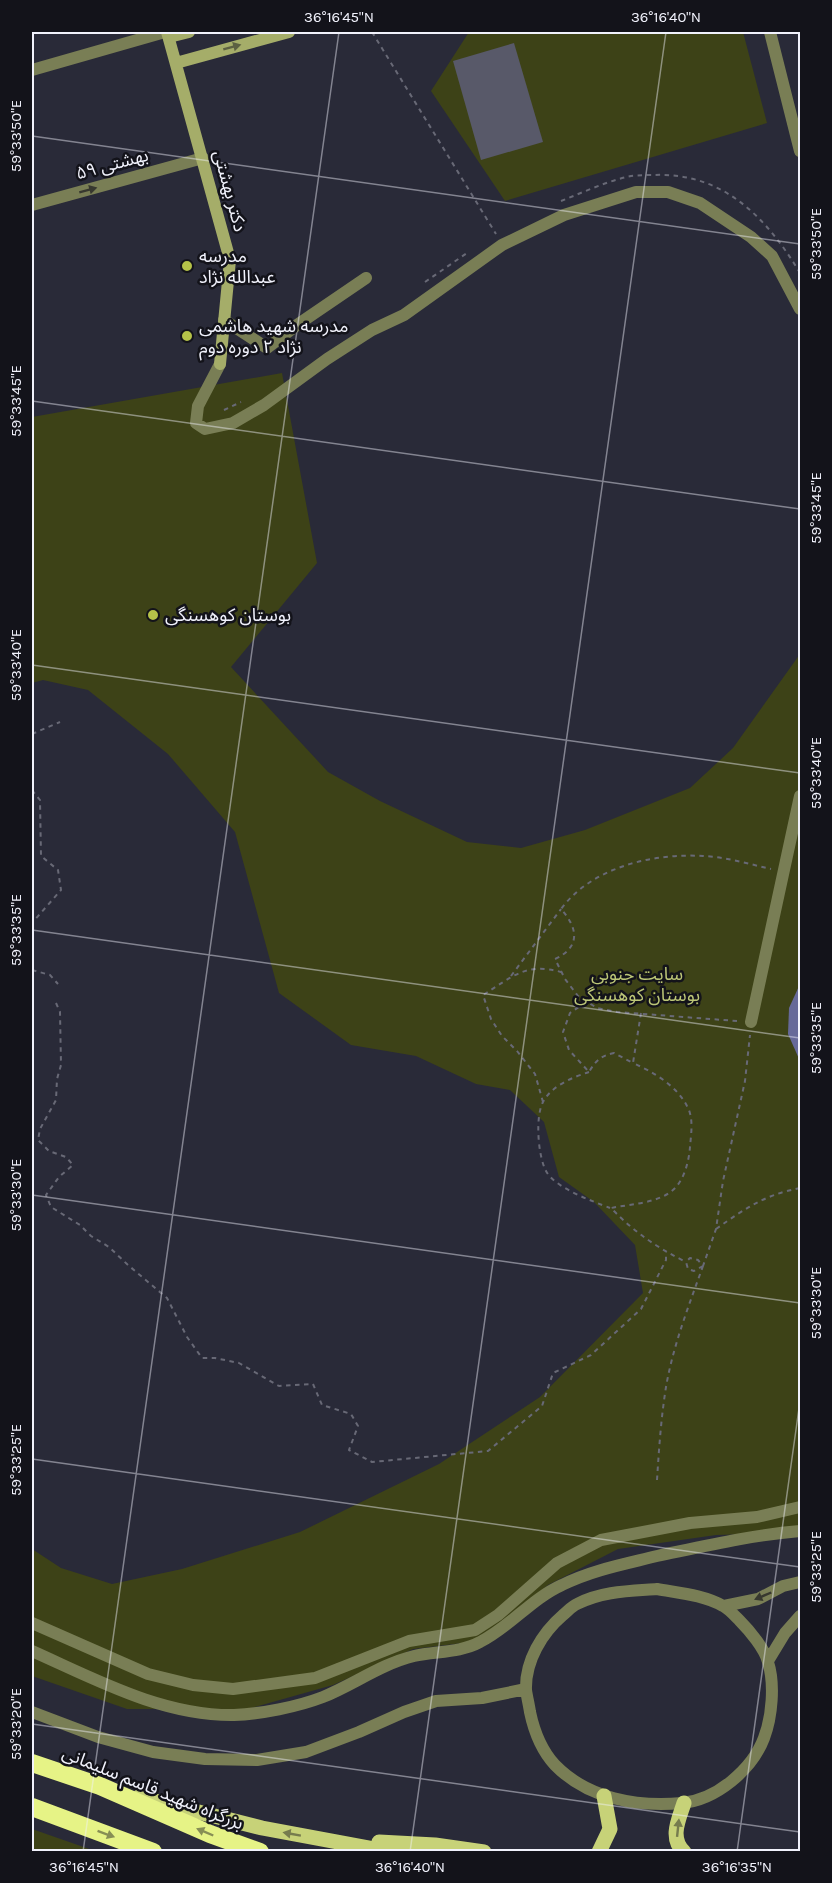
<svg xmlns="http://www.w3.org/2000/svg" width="832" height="1883" font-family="Karla,'Noto Sans Arabic',sans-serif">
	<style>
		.green { fill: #3d4217 }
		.water { fill: #666999 }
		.building { fill: #585969 }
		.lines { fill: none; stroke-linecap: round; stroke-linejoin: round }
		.path { stroke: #686976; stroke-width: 2; stroke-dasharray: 4.5 4.5; stroke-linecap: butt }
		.street { stroke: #797e55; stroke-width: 12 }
		.secondary { stroke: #a5ad69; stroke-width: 12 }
		.primary { stroke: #c7d278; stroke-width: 15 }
		.highway { stroke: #e6f386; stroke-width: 18 }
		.oneway { fill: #5c6042 }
		.oneway2 { fill: #37382f }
		.oneway3 { fill: #767c4e }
		.oneway4 { fill: #878e55 }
		.ticks { fill: none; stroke: #f1f2fc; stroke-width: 1.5; stroke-opacity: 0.45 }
		.poi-dot { fill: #b5c249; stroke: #13131a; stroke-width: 2 }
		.labels { text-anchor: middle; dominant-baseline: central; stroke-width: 5; stroke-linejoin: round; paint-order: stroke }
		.street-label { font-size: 18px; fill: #f1f2fc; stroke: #13131a }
		.poi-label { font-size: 18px; fill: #f1f2fc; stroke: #13131a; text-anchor: start }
		.park-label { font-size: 18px; fill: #bdc777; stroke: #13131a }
		.neatline { fill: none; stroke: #f1f2fc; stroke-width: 2 }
		.ticks-label { font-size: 15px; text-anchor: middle; fill: #f1f2fc }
	</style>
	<rect width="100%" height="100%" fill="#292a38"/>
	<path class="green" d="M469,32h274l24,91 -262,78 -74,-110z
		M282,373l35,190 -86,104 97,105 52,29 87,41 54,6 64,-18 105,-42 43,-40 67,-94v879l-84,2 -98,14 -70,36 -69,56 -66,8 -80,36 -85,24h-121l-95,-33v-127l29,19 51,16 70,-15 118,-37 139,-68 101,-67 103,-104 -8,-48 -41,-43 -35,-25 -15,-55 -34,-32 -34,-6 -60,-28 -65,-11 -72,-52 -44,-161 -67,-78 -80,-64 -45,-10 -11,3v-266z
		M32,1829l63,22h-63z"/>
	<path class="water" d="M800,984v77l-12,-27 1,-26z"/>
	<path class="building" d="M514,43l29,99 -62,18 -28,-99z"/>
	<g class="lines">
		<path class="path" d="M372,32l124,202
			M561,201c23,-9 46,-20 70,-25 8,-1 16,-1 23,-1 69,-3 113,43 146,98
			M425,282l42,-29
			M224,410l17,-8
			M32,734l28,-12
			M32,790l8,10 1,56 17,14 3,20 -29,33
			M32,970l18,5 8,9
			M511,976l50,-67
			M586,1002l-16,11 -7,19 6,18 20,22c7,-12 12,-16 25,-19l19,10
			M56,1003l4,9 1,53 -4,14 -1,21 -16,29 -2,11 11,11 17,6 7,8 -14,12 -13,18 5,12 29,18 11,11 18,11 19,18 39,33 20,39 15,21h13l24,5 40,23 34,-2 9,21 29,9 7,12 -9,24 23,12 116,-11 54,-45 11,-33 38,-18 50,-46 25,-49v-8
			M641,1013l-8,50c20,9 43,22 54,43 7,12 4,28 3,41 -1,13 -5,30 -14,40 -14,16 -45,17 -65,21 23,24 45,39 75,54
			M737,1021l-120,-9 -20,-4 -19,-12 -13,-17 -10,-20c26,-12 23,-31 6,-50 31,-42 92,-56 142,-53 23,1 46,8 68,13
			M589,1072c-16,5 -38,14 -46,30 -8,15 -5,54 3,69 9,17 46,30 64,37
			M543,1102l-8,-28 -18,-23 -15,-15 -11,-17 -8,-24c29,-18 43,-33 78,-23
			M716,1229c30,-21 48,-34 84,-41
			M703,1266l-9,5 -6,-2 -2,-7 4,-4 8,2 5,6 13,-37 7,-48 22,-100 5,-46
			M657,1480c2,-31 4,-62 9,-93 7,-41 23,-82 37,-121"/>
		<path class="street" d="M770,32l30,119
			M32,70l133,-38
			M32,205l171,-47
			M224,320l43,28 30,-23 69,-47
			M220,364l-22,42 -2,17 9,6 28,-6 31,-18 63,-46 45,-29 32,-15 98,-70 62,-30 72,-23h32l32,11 51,34 21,19 28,53
			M751,1022l49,-226
			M657,1589c22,4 47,6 66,17 6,3 12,10 17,15 9,9 25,28 28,41 7,22 4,55 -4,76 -12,32 -48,62 -82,65 -45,4 -94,-4 -127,-38 -13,-14 -21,-34 -25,-53 -1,-7 -3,-15 -4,-22 -1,-29 16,-57 37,-75 5,-4 9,-9 14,-11 25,-13 53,-13 80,-15z
			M724,1606l34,-7 25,-13 17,-4
			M32,1623l116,51 45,11 40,4 82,-11 94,-37 66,-11 23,-15 59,-52 44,-23 89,-17 67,-6 43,-10
			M32,1651c63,28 130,65 202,64 27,-1 63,-8 89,-18 30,-12 58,-33 91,-41 21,-5 46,-3 66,-14 30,-15 51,-43 82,-57 30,-15 63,-21 95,-29 48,-10 95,-21 143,-25
			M768,1661l17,-28 15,-17
			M32,1712l66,25 55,15 52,7 52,1 49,-8 53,-20 45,-20 32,-11 46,-3 44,-9"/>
		<path class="secondary" d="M167,32l63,228 -10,104
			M169,37l20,-5
			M176,63l113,-31"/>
		<path class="primary" d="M139,1797l123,31 129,24
			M684,1803c-5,16 -15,35 0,49
			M379,1842l56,3 49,7
			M599,1852l11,-23 -6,-33"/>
		<path class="highway" d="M32,1763l68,23 110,48 50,18
			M32,1807l121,45"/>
	</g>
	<defs><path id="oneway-solid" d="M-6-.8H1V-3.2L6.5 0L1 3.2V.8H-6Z" transform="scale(1.5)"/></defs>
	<use class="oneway" href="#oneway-solid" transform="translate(232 47) rotate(-15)"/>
	<g class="oneway2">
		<use href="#oneway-solid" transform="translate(88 190) rotate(-15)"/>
		<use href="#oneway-solid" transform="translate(763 1596) rotate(157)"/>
	</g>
	<g class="oneway3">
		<use href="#oneway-solid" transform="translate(678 1828) rotate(-84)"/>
		<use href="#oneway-solid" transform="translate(292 1834) rotate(-170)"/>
	</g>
	<g class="oneway4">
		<use href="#oneway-solid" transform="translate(205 1832) rotate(-157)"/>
		<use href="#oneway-solid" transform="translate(106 1834) rotate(20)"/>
	</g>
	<path class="ticks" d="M32,136l768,108M32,401l768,108M32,665l768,108M32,930l768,108M32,1195l768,108M32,1459l768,108M32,1724l768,108M83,1852l256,-1820M410,1852l256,-1820M737,1852l63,-451"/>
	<g class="poi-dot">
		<circle cx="187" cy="266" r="6"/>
		<circle cx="187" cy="336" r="6"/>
		<circle cx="153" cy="615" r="6"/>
	</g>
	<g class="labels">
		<g class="street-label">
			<text transform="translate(112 164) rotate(-15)">بهشتی ۵۹</text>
			<text transform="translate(230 191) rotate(75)">دکتر بهشتی</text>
			<text transform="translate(153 1788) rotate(22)">بزرگراه شهید قاسم سلیمانی</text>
		</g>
		<g class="poi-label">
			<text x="199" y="256">مدرسه<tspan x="199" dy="21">عبدالله نژاد</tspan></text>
			<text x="199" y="326">مدرسه شهید هاشمی<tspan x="199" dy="21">نژاد ۲ دوره دوم</tspan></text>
			<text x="165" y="615">بوستان کوهسنگی</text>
		</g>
		<g class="park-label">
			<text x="637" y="974">سایت جنوبی<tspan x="637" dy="21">بوستان کوهسنگی</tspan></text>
		</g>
	</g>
	<rect width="832" height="1883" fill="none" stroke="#13131a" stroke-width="66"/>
	<rect x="33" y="33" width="766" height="1817" class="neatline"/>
	<g class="ticks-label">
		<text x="339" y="22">36°16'45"N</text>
		<text x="666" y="22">36°16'40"N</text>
		<text transform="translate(16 136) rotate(-90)" y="5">59°33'50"E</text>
		<text transform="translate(816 244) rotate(-90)" y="5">59°33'50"E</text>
		<text transform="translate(16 401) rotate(-90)" y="5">59°33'45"E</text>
		<text transform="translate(816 508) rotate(-90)" y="5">59°33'45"E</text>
		<text transform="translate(16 665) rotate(-90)" y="5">59°33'40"E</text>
		<text transform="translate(816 773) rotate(-90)" y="5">59°33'40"E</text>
		<text transform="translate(16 930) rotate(-90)" y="5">59°33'35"E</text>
		<text transform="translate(816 1038) rotate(-90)" y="5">59°33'35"E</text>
		<text transform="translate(16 1195) rotate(-90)" y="5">59°33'30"E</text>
		<text transform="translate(816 1303) rotate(-90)" y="5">59°33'30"E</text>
		<text transform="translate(16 1460) rotate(-90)" y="5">59°33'25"E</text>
		<text transform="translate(816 1567) rotate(-90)" y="5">59°33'25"E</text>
		<text transform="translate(16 1724) rotate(-90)" y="5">59°33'20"E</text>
		<text x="84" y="1872">36°16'45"N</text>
		<text x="410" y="1872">36°16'40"N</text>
		<text x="737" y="1872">36°16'35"N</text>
	</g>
</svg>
